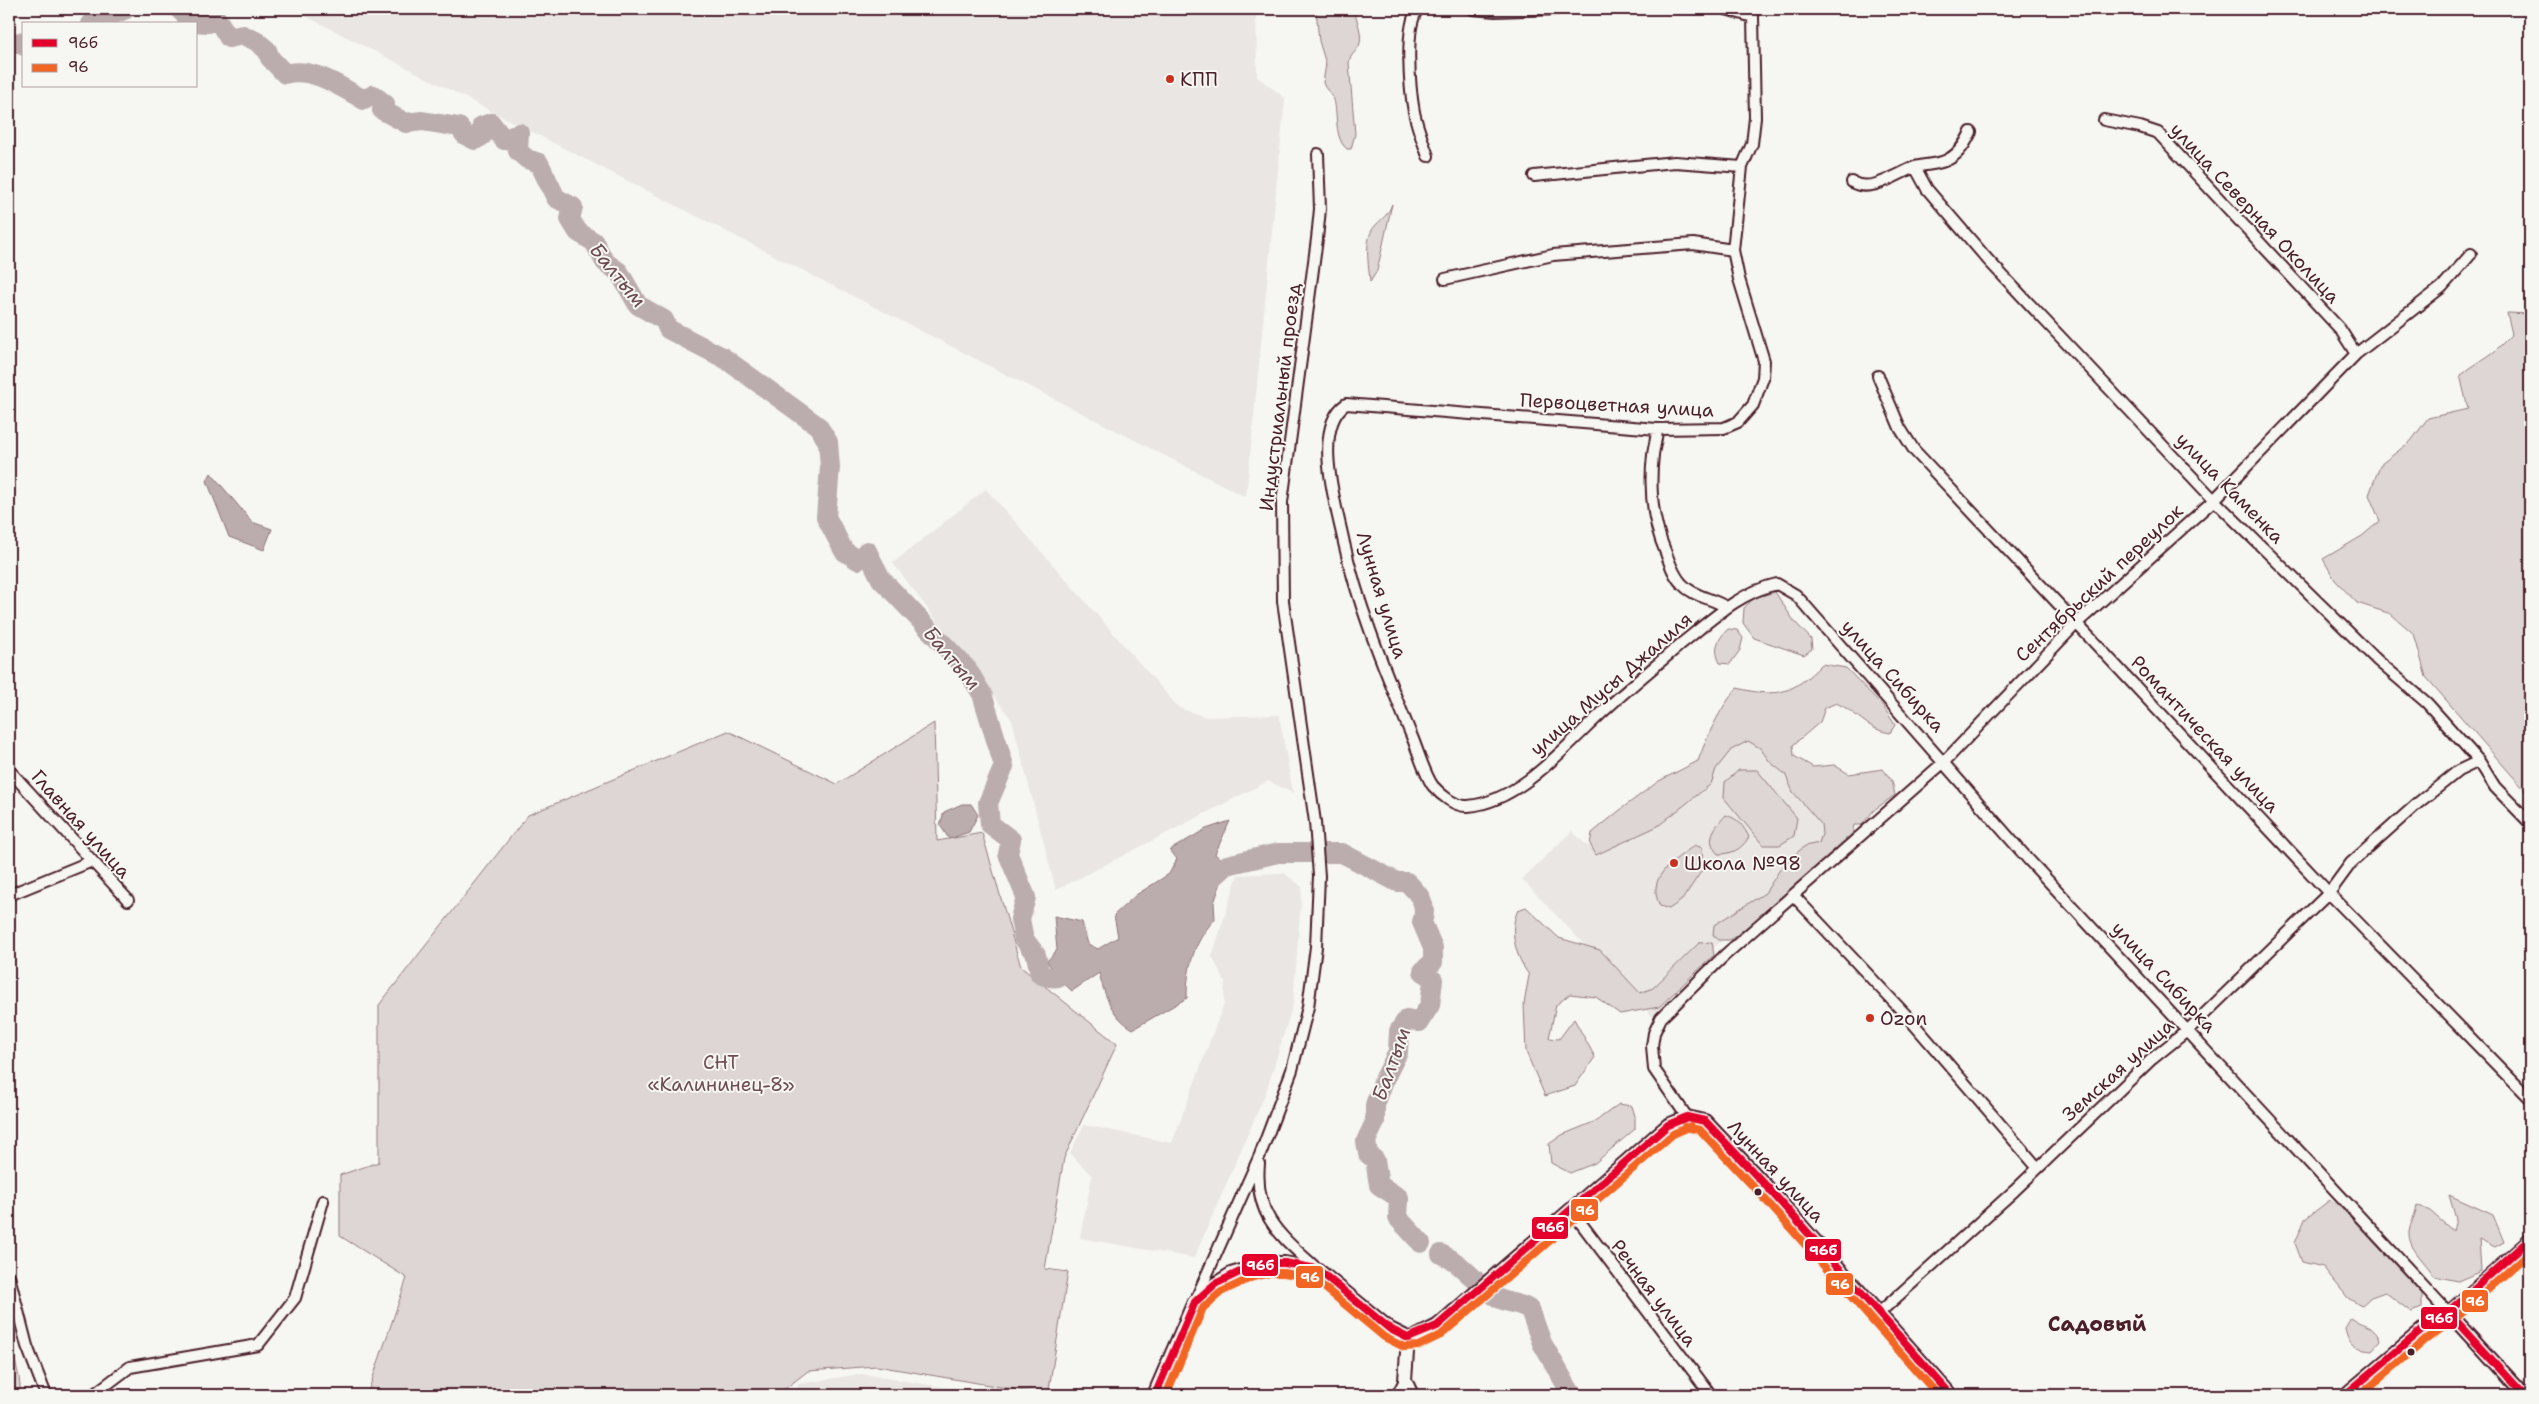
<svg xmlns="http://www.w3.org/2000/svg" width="2539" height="1404" font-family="'Shantell Sans',sans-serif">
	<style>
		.built { fill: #e9e6e3 }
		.green { fill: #ddd6d5; stroke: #947a80 }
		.water { fill: #bbadae; stroke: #8e747a }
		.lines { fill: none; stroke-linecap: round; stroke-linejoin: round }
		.river { stroke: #bbadae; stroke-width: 20 }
		.minor-casing { stroke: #4a1f2b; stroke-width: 14 }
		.tertiary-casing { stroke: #4a1f2b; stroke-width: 16 }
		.secondary-casing { stroke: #4a1f2b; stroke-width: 18 }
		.minor { stroke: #f6f6f2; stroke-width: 10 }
		.tertiary { stroke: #f6f6f2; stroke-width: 12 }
		.secondary { stroke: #f6f6f2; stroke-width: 14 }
		.bus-1-casing { stroke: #f6f6f2; stroke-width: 11 }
		.bus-2-casing { stroke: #f6f6f2; stroke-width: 11 }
		.bus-1 { stroke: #e4002b; stroke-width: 8 }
		.bus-2 { stroke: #f26522; stroke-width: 8 }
		.poi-dot { fill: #c8321e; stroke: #f6f6f2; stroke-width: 2 }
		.bus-dot { fill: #4a1f2b; stroke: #f6f6f2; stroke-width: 2 }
		.labels { text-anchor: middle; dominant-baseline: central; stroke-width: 4; stroke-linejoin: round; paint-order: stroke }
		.poi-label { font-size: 19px; fill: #4a1f2b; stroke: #f6f6f2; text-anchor: start }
		.street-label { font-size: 19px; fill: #4a1f2b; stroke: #f6f6f2 }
		.park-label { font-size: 19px; fill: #6f4d56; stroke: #f6f6f2 }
		.water-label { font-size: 20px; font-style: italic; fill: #6c4a52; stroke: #f6f6f2 }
		.quarter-label { font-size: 21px; font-weight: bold; fill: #4a1f2b; stroke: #f6f6f2 }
		.line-badge { stroke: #f6f6f2; stroke-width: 2 }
		.badge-label { font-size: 14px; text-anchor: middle; font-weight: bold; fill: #fff }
	</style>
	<rect width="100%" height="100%" fill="#f6f6f2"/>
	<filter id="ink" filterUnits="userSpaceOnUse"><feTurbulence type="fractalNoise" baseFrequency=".02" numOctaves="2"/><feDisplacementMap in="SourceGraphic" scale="10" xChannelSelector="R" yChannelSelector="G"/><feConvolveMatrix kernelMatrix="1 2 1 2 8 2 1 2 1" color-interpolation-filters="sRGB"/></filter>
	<g filter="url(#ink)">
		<path class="built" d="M292,9h964l1,68 28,21 -39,399z
			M986,489l193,219 27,9 73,-2 14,78 -25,-12 -212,109 -44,-170 -119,-157z
			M1747,720l100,111 -131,115 -63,71 -131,-138 50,-48 16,16z
			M1284,873l18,14 -9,117 -27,88 -72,166 -114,-20 12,-62 -22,-23 14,-28 88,18 52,-139 1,-22 -13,-26 26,-81z
			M861,1374l132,21h-197l2,-11z"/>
		<path class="green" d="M1316,9h37c3,9 11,27 6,37 -4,7 -9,9 -10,17l6,71 -4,15h-4c-13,-10 -9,-35 -13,-49 -2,-7 -9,-10 -11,-17l3,-19 -7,-23z
			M1392,204l-15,67 -7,11c-1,-16 -7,-43 5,-56 8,-9 12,-9 17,-22z
			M2507,313l23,1v482l-104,-119 -12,-43 -23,-20 -34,-11 -22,-23 -12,-21 39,-23 18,-15 -11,-26 11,-30 31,-24 17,-23 40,-9 -8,-34 34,-23 18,-18z
			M1775,592l19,29 17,18 1,10 -8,6 -50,-17 -11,-15 1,-15 10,-10z
			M1728,629l9,1 6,8 -3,12 -10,14 -10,-1c-7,-14 -3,-23 8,-34z
			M1822,664l24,4 37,38 12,19 -5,8c-25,-4 -32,-21 -54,-30l-11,5 -5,14 -27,23 1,11 19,11 21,-2 15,9 34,-5 9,12 3,14 -21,15 -12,15h-8l-2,9 -92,83 -30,23h-11l-6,-5 1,-10 51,-32 16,-25 13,-13 11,-9 14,-3 3,-9 -1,-10 -28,-32 -8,-18 -15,-12 -10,-14 -12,-7 -17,9 -15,19 -5,15 -53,42 -62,29 -6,-11 2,-11 33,-27 34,-25 39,-20c9,-25 22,-53 39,-73 40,10 56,6 85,-24z
			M934,723l3,118 45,-8 39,134 96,77 -53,114 -19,111 23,3 -20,123 -171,-29 -69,5 -31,24h-410l40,-117 -67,-42v-61l39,-13v-157l149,-190 200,-84 109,53z
			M1739,770h18l40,48 -3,18 -14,9h-17l-39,-47 1,-16z
			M1726,815c13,4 17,11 23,22 -8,13 -17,17 -31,17 -14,-15 -3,-27 8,-39z
			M1695,845l7,3 1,21 -21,31 -13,9 -9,-3c-15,-30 14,-45 35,-61z
			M1526,907l33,31 41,12 40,43 13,-5 46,-45 13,-1 2,13 -55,52 -39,7 -24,-17 -26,-3 -14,11 -7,33 10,1 15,-20 21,38 -20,29 -30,10 -19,-44 -2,-48 5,-29c-13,-18 -21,-44 -11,-65z
			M1619,1104l13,2 3,10v13l-40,34 -25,10 -19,-10 -2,-19 13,-9 34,-14z
			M2449,1195l44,20 11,27 -9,5 -16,-8 2,32 -23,10 -24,-5c-8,-14 -26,-27 -25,-44 1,-9 7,-17 8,-27l13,6 23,20 3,-12z
			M2330,1200l9,5 83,89v14l-11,4 -26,-20 -14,5 -10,9 -13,-8 -25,-31 -21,-5 -7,-19 10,-24z
			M2351,1318c13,9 25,6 29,23l-8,9c-18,-2 -23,-4 -27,-22z
			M9,1335l10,42 2,18h-12z"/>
		<path class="water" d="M211,473l41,49 20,7 -8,21 -35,-13 -22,-56z
			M962,804h9l7,11 -9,17 -20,7 -9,-14 4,-13z
			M1230,821l-15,33 12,11 -13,38 1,16c-21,23 -28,47 -28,79l-54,31c-22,-13 -28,-33 -34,-56l-27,18 -14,-13 -11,-17 10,-11 -3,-34 28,6 6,22 10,5 20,-12 -4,-22 22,-20 33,-21 8,-15 -7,-9 36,-21z"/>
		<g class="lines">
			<path class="river" d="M179,9l13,13 16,1 9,-4 12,19 14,-3 13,6 11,9 3,8 15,16c27,-8 56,13 79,26l9,-5 12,9 -3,6 24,13 16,-2 37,6 6,8 10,5 7,-4v-10l9,-3 13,17 15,-7 -1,18 9,8 12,4 17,35 17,9 -3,12 8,13 16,10 11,20 14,10 19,33 26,15 4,9 56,29 94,68 10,16 2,25 -4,50 18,34 14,9 9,-9 14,28 86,90 15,25 22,72 -16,37 2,21 21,16 -3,14 18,43 -6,22 4,20 12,16 4,19c18,8 25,1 43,-7
				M91,24l35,-15
				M9,44l11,-2 4,4
				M1207,883l20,-18 51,-12h64l55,29h10c13,13 21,22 15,40l11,26v14l-10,9 10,9 -3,25 -11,17 -12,-3 -8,12 -1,21 -14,28 -9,25v17l-9,19 2,13 7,6 4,25 20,13 -1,20 23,25
				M1441,1254c24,10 36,33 59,45 10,5 22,4 30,11l12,33 30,52"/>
			<g class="minor-casing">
				<path id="minor" d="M1418,9c-14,17 -8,81 -4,103 3,15 9,30 14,44
					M1473,9l22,2 65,-2
					M1726,9l27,8 2,101 -3,26 -10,23 -9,83 6,29 25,82 -1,17 -10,27 -15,17 -14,6 -67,1 -311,-25c-35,24 -9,104 -2,139 15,66 41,127 66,189 7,15 14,42 23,54 8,9 22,21 35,20 53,-4 101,-64 138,-97 25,-23 51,-44 76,-66 29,-23 58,-51 95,-59l19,11 231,263 421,454 82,-73
					M1915,167l12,22 61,71 226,240 164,161 49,42 52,58 16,26 35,36
					M1534,176l141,-14 67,5
					M1852,182c19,12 46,-9 63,-15 11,-3 24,-2 34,-8 11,-6 17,-17 22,-27
					M1445,279l108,-24 140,-11 40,6
					M2356,354l86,-67 29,-33
					M1878,376l22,52 14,22 415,443 201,206
					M1657,429c0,9 -3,17 -4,26 -4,35 -1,66 13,98 4,11 8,23 16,31 12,13 30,14 44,23
					M9,770l119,130
					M9,895l83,-34
					M1794,896l112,119 131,152
					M1687,1117l-33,-48 -2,-23 2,-13 7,-15 64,-63 219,-193 133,-139 137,-123 142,-146 -16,-25 -182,-196 -18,-6 -36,-7
					M1259,1164c-5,53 22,72 58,105
					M1571,1210l140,185
					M9,1276l18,70 19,49
					M1196,1299l64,-144 32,-85 16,-63 8,-60 3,-71 -4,-54 -32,-221 -1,-99 35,-263 3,-30 -2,-55
					M1879,1313l135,-122 138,-132 36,-29 141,-137 22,-30 67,-60 40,-32 21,-10
					M93,1395l37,-28 128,-22 37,-47 28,-97
					M1397,1395l8,-15"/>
			</g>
			<g class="tertiary-casing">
				<path id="tertiary" d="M1195,1302l20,-18 16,-10 37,-11h17l32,6 73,60 18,9 7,-1 22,-11 231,-201 19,-8 18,4 65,69 181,205
					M1408,1338l-3,42 7,15
					M2345,1395l77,-65 26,-18 76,83"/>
			</g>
			<g class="secondary-casing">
				<path id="secondary" d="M1155,1395l40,-93"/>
			</g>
			<use href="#minor" class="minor"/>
			<use href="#tertiary" class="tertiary"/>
			<use href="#secondary" class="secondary"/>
			<g class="bus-1-casing">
				<path id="bus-1" d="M1687,1117l18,4 65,69 181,205
					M2448,1312l76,83
					M1155,1395l40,-93 20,-18 35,-17 18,-4h17l32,6 73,60 18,9 29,-12 231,-201 19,-8
					M2345,1395l77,-65 26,-18 82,-73"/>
			</g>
			<g class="bus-2-casing">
				<path id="bus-2" d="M1685,1127l15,3 63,67 175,198
					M1166,1395l37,-87 18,-16 32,-15 16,-4h15l29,5 71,59 20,10 14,-1 23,-11 232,-201 18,-8
					M2360,1395l68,-57 27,-19 75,-67"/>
			</g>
			<use href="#bus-1" class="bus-1"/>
			<use href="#bus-2" class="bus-2"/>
		</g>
	</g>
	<g class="poi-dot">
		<circle cx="1170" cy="79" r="5"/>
		<circle cx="1674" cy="863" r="5"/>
		<circle cx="1870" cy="1018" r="5"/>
	</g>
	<g class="bus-dot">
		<circle cx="1758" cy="1192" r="4.5"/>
		<circle cx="2411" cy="1352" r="4.5"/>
	</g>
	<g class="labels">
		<g class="poi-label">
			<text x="1180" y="79">КПП</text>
			<text x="1684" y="863">Школа №98</text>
			<text x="1880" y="1018">Ozon</text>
		</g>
		<g class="street-label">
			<text transform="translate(2255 213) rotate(47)">улица Северная Околица</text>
			<text transform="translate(1280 397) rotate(-83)">Индустриальный проезд</text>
			<text transform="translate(1617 405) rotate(3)">Первоцветная улица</text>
			<text transform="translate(2230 488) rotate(46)">улица Каменка</text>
			<text transform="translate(2099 583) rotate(-43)">Сентябрьский переулок</text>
			<text transform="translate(1382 595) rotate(73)">Лунная улица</text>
			<text transform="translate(1893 676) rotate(48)">улица Сибирка</text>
			<text transform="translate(1611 684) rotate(-41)">улица Мусы Джалиля</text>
			<text transform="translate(2205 734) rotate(47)">Романтическая улица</text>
			<text transform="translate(81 824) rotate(48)">Главная улица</text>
			<text transform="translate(2164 977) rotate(47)">улица Сибирка</text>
			<text transform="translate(2118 1070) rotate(-42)">Земская улица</text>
			<text transform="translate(1776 1171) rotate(47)">Лунная улица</text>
			<text transform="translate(1654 1293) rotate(53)">Речная улица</text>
		</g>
		<g class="park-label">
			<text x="721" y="1062">СНТ<tspan x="721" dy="22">«Калининец-8»</tspan></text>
		</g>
		<g class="water-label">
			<text transform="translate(618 275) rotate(51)">Балтым</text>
			<text transform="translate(952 658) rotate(50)">Балтым</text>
			<text transform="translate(1391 1064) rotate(-70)">Балтым</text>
		</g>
		<g class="quarter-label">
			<text x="2097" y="1324">Садовый</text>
		</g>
	</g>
	<g class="line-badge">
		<rect x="1570" y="1198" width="29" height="24" rx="5" fill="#f26522"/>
		<rect x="1531" y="1216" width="38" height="24" rx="5" fill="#e4002b"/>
		<rect x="1804" y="1238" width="38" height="24" rx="5" fill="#e4002b"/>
		<rect x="1241" y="1253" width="38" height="24" rx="5" fill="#e4002b"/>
		<rect x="1295" y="1265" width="29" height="24" rx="5" fill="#f26522"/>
		<rect x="1825" y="1272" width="29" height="24" rx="5" fill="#f26522"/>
		<rect x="2461" y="1289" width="28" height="24" rx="5" fill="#f26522"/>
		<rect x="2420" y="1306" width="38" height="24" rx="5" fill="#e4002b"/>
	</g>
	<g class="badge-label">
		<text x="1585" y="1215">96</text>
		<text x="1550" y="1232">96б</text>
		<text x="1823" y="1255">96б</text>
		<text x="1260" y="1270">96б</text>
		<text x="1310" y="1282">96</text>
		<text x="1840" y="1289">96</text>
		<text x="2475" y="1306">96</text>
		<text x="2439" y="1323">96б</text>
	</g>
	<rect width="2539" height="1404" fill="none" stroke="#f6f6f2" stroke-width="30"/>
	<rect x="15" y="15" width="2509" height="1374" fill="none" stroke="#4a1f2b" stroke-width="2" filter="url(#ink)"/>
	<rect x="22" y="22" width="175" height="65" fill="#f6f6f2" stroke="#b1a0a2"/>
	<rect x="32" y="39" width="25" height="8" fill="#e4002b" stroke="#b1a0a2"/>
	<text x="68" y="48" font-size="15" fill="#4a1f2b">96б</text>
	<rect x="32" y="64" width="25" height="8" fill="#f26522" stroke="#b1a0a2"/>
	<text x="68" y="72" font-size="15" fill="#4a1f2b">96</text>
</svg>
